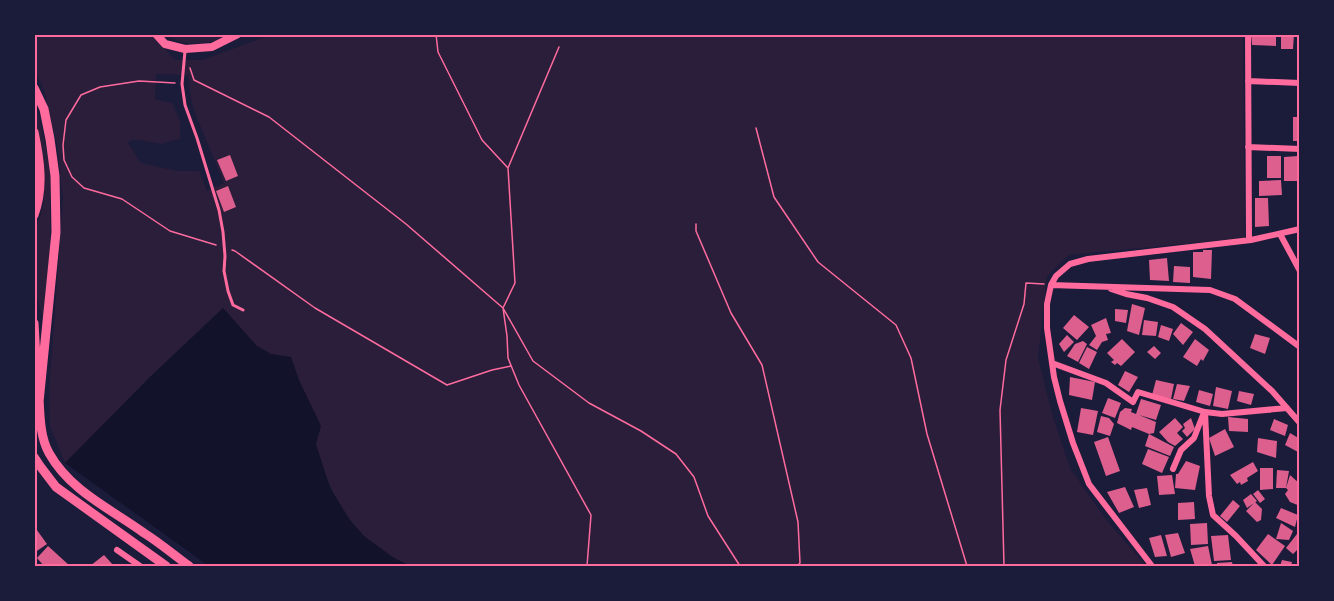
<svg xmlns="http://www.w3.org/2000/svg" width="1334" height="601" font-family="Roboto,sans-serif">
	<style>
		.green { fill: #2a1e3b; fill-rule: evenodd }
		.water { fill: #12122b }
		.building { fill: #dd5f8e }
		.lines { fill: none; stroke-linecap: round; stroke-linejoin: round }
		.path { stroke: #ff6b9d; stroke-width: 1.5 }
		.service { stroke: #ff6b9d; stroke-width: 3 }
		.minor { stroke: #ff6b9d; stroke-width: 6 }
		.secondary { stroke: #ff6b9d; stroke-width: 8 }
		.trunk { stroke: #ff6b9d; stroke-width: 9 }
		.neatline { fill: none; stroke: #ff6b9d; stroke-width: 2 }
	</style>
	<rect width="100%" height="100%" fill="#1b1b3a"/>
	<path class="green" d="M35,34l118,1 22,25h27l63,-23 2,-3 976,1 2,203 -176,17 -22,21 -9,82 14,56 18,54 34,49 42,49h-736c-16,-8 -34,-18 -47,-30 -45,-44 -51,-121 -72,-178l-20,-4 -14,-8 -34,-37 -73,68 -85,86 -15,-37 -1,-35 14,-192 -6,-54 -13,-55 -9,-19zM156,74l32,1 3,23 4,15 29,70 -17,8 -8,-20h-22l-36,-8 -13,-20 3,-3h7l23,4 19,-5v-18l-8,-18 -17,-4z
		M167,35h63c-13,7 -34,11 -50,7 -5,-1 -9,-5 -13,-7z
		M34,97l16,68v84l-7,69 -9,-28 1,-64c19,-24 2,-78 0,-106 -1,-7 0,-15 -1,-23z"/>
	<path class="water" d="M223,308l34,38 14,8 20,3 8,23 22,46 -5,18 14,44 20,32 14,16 30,22 16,8h-202l-13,-10 -130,-93 85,-86z"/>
	<path class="building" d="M1251,34h25v12l-24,-1z
		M1281,34h13l-1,15h-12z
		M1293,117h7v24h-7z
		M230,155l8,21 -12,5 -9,-21z
		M1267,156h14v22h-14z
		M1298,156l1,25h-15v-24z
		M1281,180l1,15 -23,1v-15z
		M228,186l8,21 -12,5 -8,-21z
		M1255,198h13l1,28 -14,1z
		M1203,250h9l-1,29 -18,-2v-25h10z
		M1167,258l2,23 -19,-1 -1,-20z
		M1174,266l16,1v16l-17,-1z
		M1132,304l13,4 -6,27 -12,-4z
		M1115,309l13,1 -2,13 -11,-2z
		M1074,315l15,12 -12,13 -14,-12z
		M1106,318l5,15 -5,1 2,6 -6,2 -5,8 -8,-5 7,-9 -5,-11z
		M1144,320l14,2 -2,14 -14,-1z
		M1181,323l12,9 -10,13 -10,-11z
		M1161,325l12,4 -4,12 -11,-4z
		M1255,334l15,4 -5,16 -15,-6z
		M1067,335l7,7 -10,10 -5,-8z
		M1122,339l13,13 -14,14 -4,-3 -2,2 -4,-3 3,-2 -7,-7z
		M1195,339l14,11 -6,11 -2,-2 -4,7 -14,-9z
		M1083,341l4,3 -9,18 -11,-6 8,-12z
		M1154,346l7,7 -6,6 -8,-7z
		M1087,347l10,5 -8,17 -10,-6z
		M1125,371l13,6 -9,15 -11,-7z
		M1070,377l25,5 -3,18 -23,-5z
		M1156,380l18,4 -3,15 -19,-4z
		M1177,384l13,2 -6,15 -11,-2z
		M1216,387l16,4 -4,18 -15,-3z
		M1199,390l14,4 -3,12 -14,-4z
		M1239,391l15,3 -3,11 -14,-4z
		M1108,398l13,5 -6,15 -13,-5z
		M1141,399l20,6 -5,15 -17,-5 17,7 -2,11 -5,1 -17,-7 -1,3 -14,-7 3,-11 5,-4 7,1 -1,3 5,2z
		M1081,408l17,3 -5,24 -16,-3z
		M1101,416l8,2 5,6 -4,12 -13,-4z
		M1228,417l20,2v13l-19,-1z
		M1175,418l8,9 -6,6 6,6 -8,7 -7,-4 -9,-10z
		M1191,418l4,11 -8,8 -5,-6 3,-3 -2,-4z
		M1274,419l14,6 -3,11 -15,-6z
		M1225,429l9,18 -19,9 -6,-18z
		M1290,433l10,6v14l-15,-8z
		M1149,434l25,13 -4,9 -25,-10z
		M1108,437l12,34 -14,5 -12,-34z
		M1258,438l19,3 -1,17 -19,-6z
		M1148,449l21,8 -7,16 -20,-9z
		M1186,461l14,5 -5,24 -20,-2 1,-14h2z
		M1253,462l5,9 -11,7 1,3 -7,4 -1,-3 -3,2 -7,-9z
		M1260,468h13v21l-13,1z
		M1277,470l12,1 -3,17 4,-13 10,9v22l-10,-4 -5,-8 3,-4 -2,-2h-10z
		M1172,475l3,19 -16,1 -2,-19z
		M1125,487l9,20 -15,6 -12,-21z
		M1147,488l4,17 -12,3 -5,-18z
		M1258,490l7,9 -5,4 -7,-9z
		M1251,494l6,7 -10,7 -4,-8z
		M1233,500l7,6 -13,16 -7,-6z
		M1194,502l1,17 -17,1v-17z
		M1255,502l7,7 -1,11 -4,2 -11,-11z
		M1281,508l17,7 -3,12 -19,-9z
		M1207,523l1,21 -17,1 -1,-21z
		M1281,523l12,8 -4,9 -13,-1z
		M34,526l13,18 -13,9z
		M1178,533l7,20 -14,4 -6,-22z
		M1268,534l17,12 -13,19 -16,-15z
		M1297,534l3,2v11l-7,7 -7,-6z
		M1161,535l6,21 -12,1 -6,-19z
		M1228,535l3,25 -17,1 -3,-25z
		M48,546l22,20h-26l-7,-8z
		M1208,546l4,19 -17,1 -5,-17z
		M104,555l10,11h-24z
		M1282,560l10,2 -1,4h-11z
		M1232,562l1,4h-16v-3z"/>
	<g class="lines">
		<path class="path" d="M436,34l2,18 44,88 26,28
			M559,47l-51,121 7,115 -12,25 4,28 1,22 11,27 72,130 -4,51
			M190,68l4,12 75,37 137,107 97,84 30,53 56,42 52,28 35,23 18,23 14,39 32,50
			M175,83l-36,-2 -39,6 -19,8 -15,25 -3,25 1,15 8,17 12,11 38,11 48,32 46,14
			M756,128l18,69 44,65 78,63 15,33 16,76 40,132
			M696,224v7l35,82 31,52 36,157 2,41 -3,3
			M232,250l3,1 80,57 132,77 45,-15 19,-4
			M1004,566l-4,-156 6,-50 18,-56 2,-21 18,1"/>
		<path class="service" d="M185,51l-3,33 3,21 12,33 22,72 4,22 2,24 -1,15 4,20 5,14 10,5"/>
		<path class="minor" d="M1248,34l1,206
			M1248,81l52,2
			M1248,147l52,2
			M1280,234l20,37
			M1051,285l159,5 25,9 65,48
			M1111,289l15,5 21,4 26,9 32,22 67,62 28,32
			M1052,363l54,20 27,19 5,-10 67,20 17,2 65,-6
			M1205,412l4,84 4,19 23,21 28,30
			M1173,469l8,-19 13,-12 9,-23
			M117,550l23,16
			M1152,566l-63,-82 -16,-41 -13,-42 -6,-24 -7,-49v-24l4,-19 5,-9 14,-12 18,-5 163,-19 49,-11"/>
		<path class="secondary" d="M156,34l9,10 20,5 27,-2 26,-13"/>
		<path class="trunk" d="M34,88l10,21 6,30 5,37 1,56 -17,170
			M34,132c6,28 10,56 0,83
			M34,323l3,53
			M39,398c1,18 1,39 10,55 21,38 62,56 95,80 16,10 30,22 45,33
			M34,457l6,9 16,21 110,79"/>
	</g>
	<rect width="1334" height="601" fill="none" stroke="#1b1b3a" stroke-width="72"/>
	<rect x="36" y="36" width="1262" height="529" class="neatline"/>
</svg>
